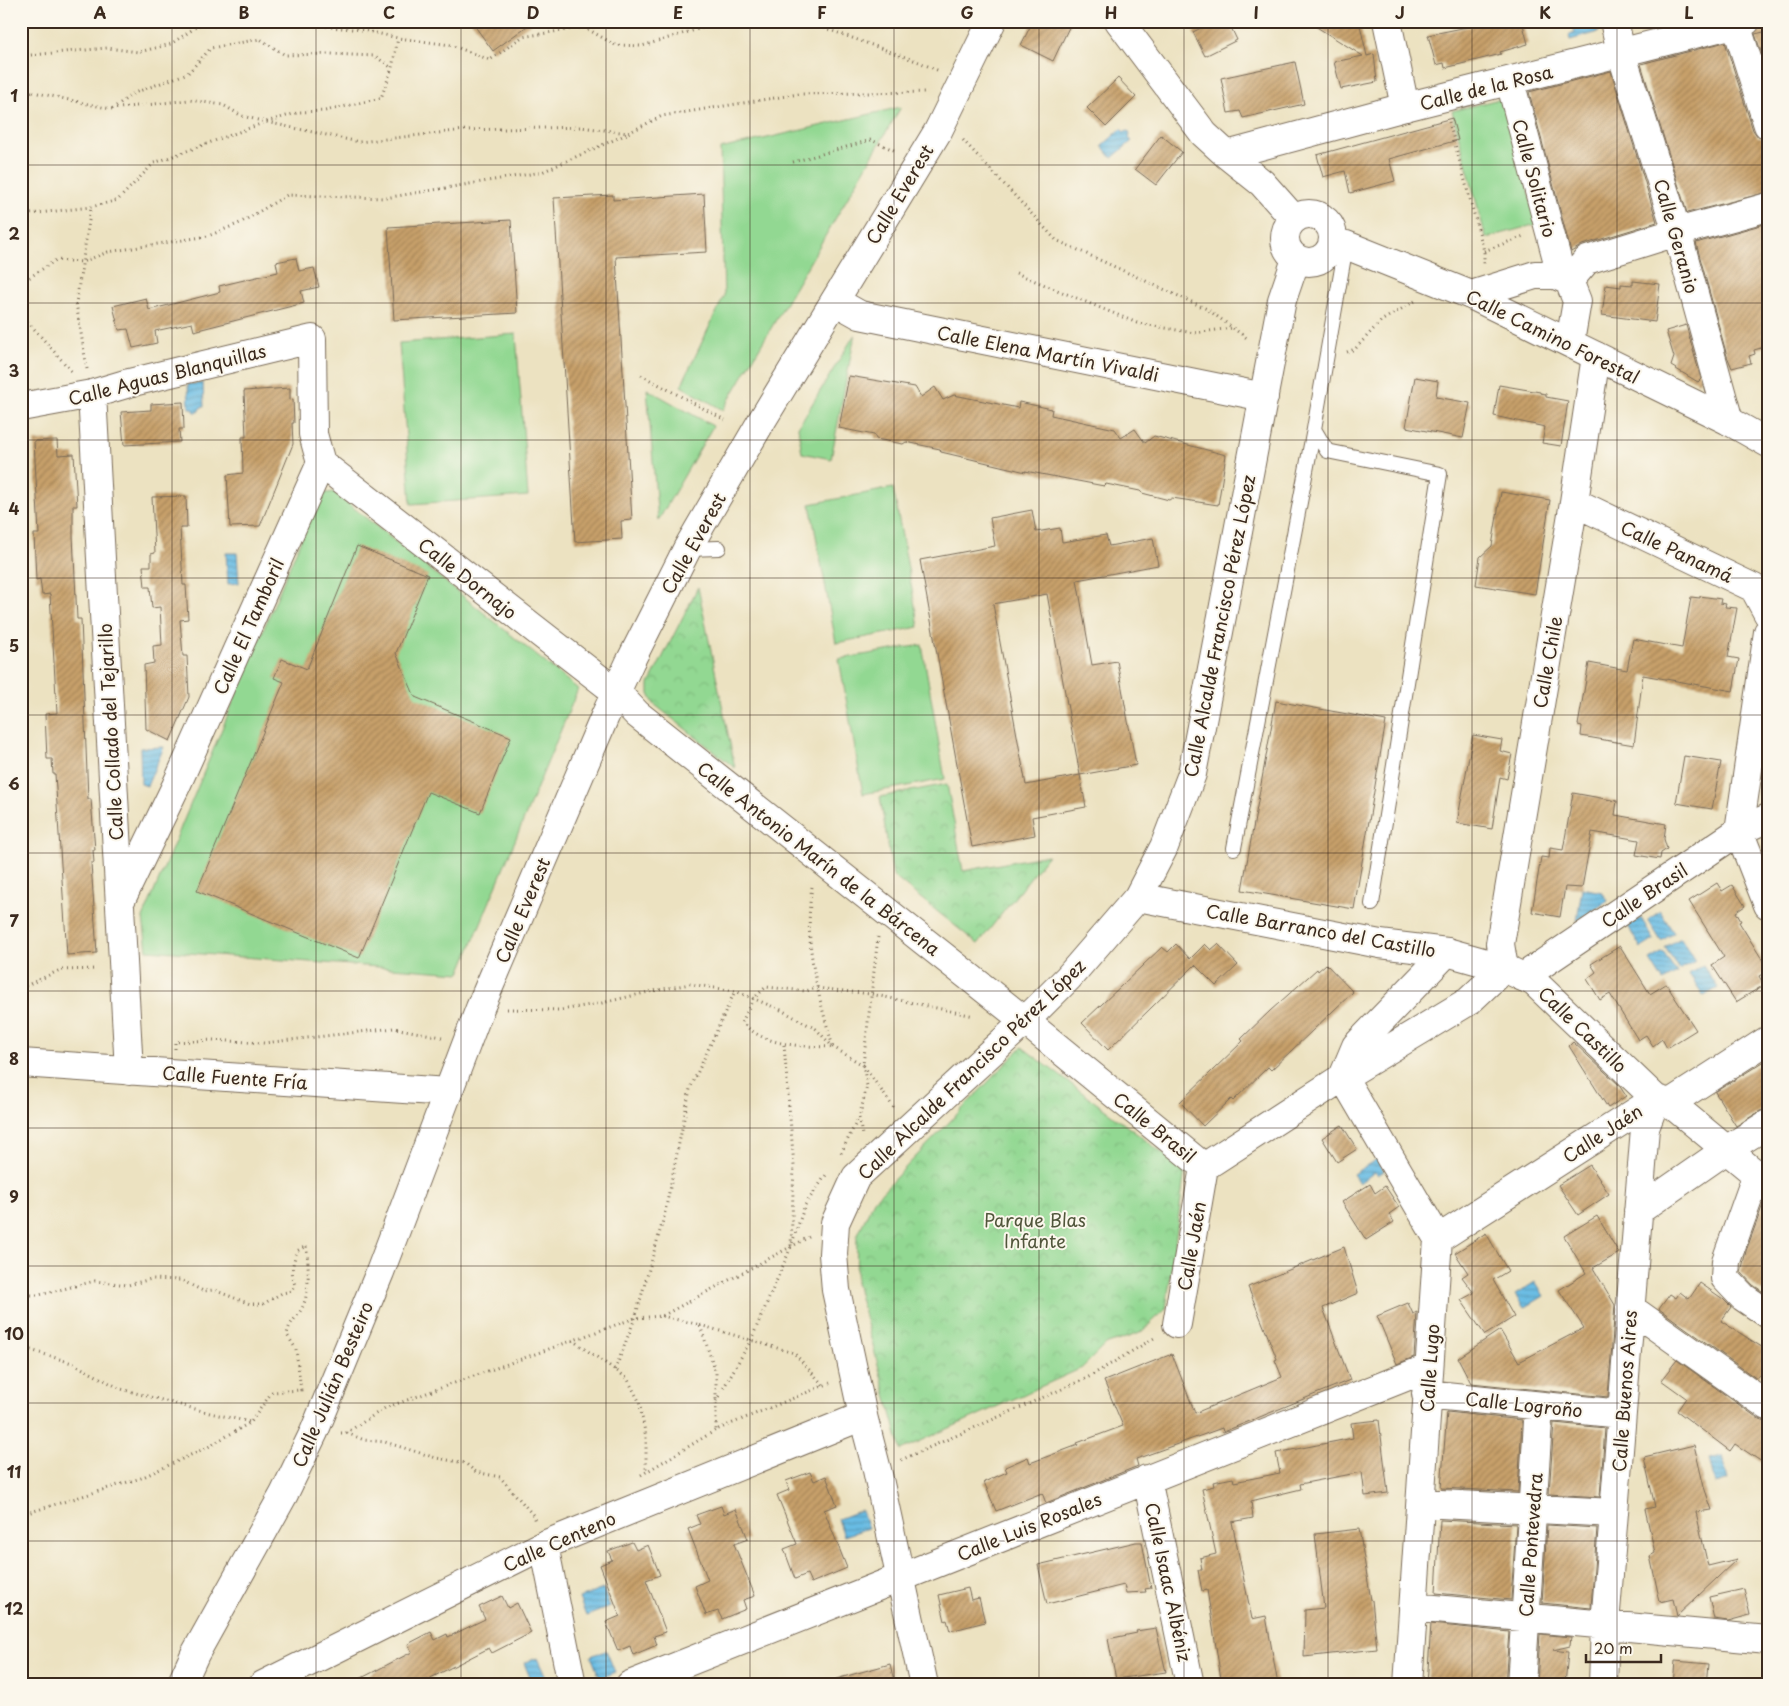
<svg xmlns="http://www.w3.org/2000/svg" width="1789" height="1706" font-family="'Playpen Sans',sans-serif">
	<style>
		.park { fill: url(#park-crowns); stroke: #668158 }
		.garden { fill: #92d892; stroke: #668158 }
		.water { fill: url(#water-rules); stroke: #527381 }
		.building { fill: url(#building-hatch); fill-rule: evenodd }
		.lines { fill: none; stroke-linecap: round; stroke-linejoin: round }
		.lane-casing { stroke: #796a57; stroke-width: 16 }
		.street-casing { stroke: #796a57; stroke-width: 30 }
		.secondary-casing { stroke: #796a57; stroke-width: 30 }
		.path { stroke: #796a57; stroke-width: 3; stroke-dasharray: 1 4; stroke-linecap: butt }
		.lane { stroke: #fff; stroke-width: 14 }
		.street { stroke: #fff; stroke-width: 28 }
		.secondary { stroke: #fff; stroke-width: 28 }
		.grid { fill: none; stroke: #3b2a1e; stroke-width: 1; stroke-opacity: 0.55 }
		.labels { text-anchor: middle; dominant-baseline: central; stroke-width: 4; stroke-linejoin: round; paint-order: stroke }
		.street-label { font-size: 18px; fill: #3b2a1e; stroke: #fbf7ec }
		.park-label { font-size: 18px; fill: #51563b; stroke: #fbf7ec }
		.neatline { fill: none; stroke: #3b2a1e; stroke-width: 2 }
		.grid-label { font-size: 16px; text-anchor: middle; font-weight: bold; fill: #3b2a1e }
	</style>
	<defs>
		<pattern id="park-crowns" width="20" height="18" patternUnits="userSpaceOnUse" patternTransform="scale(1.25)"><rect width="20" height="18" fill="#92d892"/><path d="M2 6a3 3 0 1 1 6 0M12 15a3 3 0 1 1 6 0" fill="none" stroke="#7fba7d"/></pattern>
		<pattern id="water-rules" width="6" height="5" patternUnits="userSpaceOnUse" patternTransform="scale(1.25)"><rect width="6" height="5" fill="#68bce4"/><path d="M0 2.5h6" fill="none" stroke="#5799b8"/></pattern>
		<pattern id="building-hatch" width="6" height="6" patternUnits="userSpaceOnUse" patternTransform="scale(1.25)"><rect width="6" height="6" fill="#c7a06a"/><path d="M-1 1l2-2M0 6l6-6M5 7l2-2" fill="none" stroke="#a38357"/></pattern>
	</defs>
	<rect width="100%" height="100%" fill="#fbf7ec"/>
	<filter id="ink" filterUnits="userSpaceOnUse"><feTurbulence type="fractalNoise" baseFrequency=".02" numOctaves="2"/><feDisplacementMap in="SourceGraphic" scale="10" xChannelSelector="R" yChannelSelector="G"/><feConvolveMatrix kernelMatrix="1 2 1 2 8 2 1 2 1" color-interpolation-filters="sRGB"/></filter>
	<filter id="wash" filterUnits="userSpaceOnUse"><feTurbulence type="fractalNoise" baseFrequency=".0096" numOctaves="4" result="noise"/><feDisplacementMap in="SourceGraphic" scale="20" xChannelSelector="R" yChannelSelector="G"/><feGaussianBlur stdDeviation="1.12" result="paint"/><feColorMatrix in="noise" values="0 0 0 0 0 0 0 0 0 0 0 0 0 0 0 0 0 1.4 0 .05"/><feComposite in="paint" operator="in"/></filter>
	<g filter="url(#wash)">
		<rect width="100%" height="100%" fill="#ece2c1"/>
		<path class="park" d="M698,587l37,181 -81,-64 -5,-10v-10z
			M947,784l16,87 85,-16 -70,89 -85,-68 -13,-79z
			M1022,1047l163,123 -19,139 -26,24 -35,12 -23,23 -181,82 -45,-167 1,-47 17,-36z"/>
		<path class="garden" d="M1503,98l34,126 -51,14 -34,-127z
			M901,107l-178,303 -42,-24 43,-90 -4,-147z
			M516,334l12,162 -117,8 -12,-161z
			M855,334l-24,125 -29,-6 -4,-26z
			M647,389l66,37 -55,95z
			M893,488l26,139 -83,16 -26,-139z
			M334,492l244,197 -118,284 -313,-23 -4,-32 177,-424z
			M922,645l23,134 -82,15 -24,-135z"/>
		<path class="water" d="M1586,21h9l4,11 -29,8 -1,-5 6,-2 -3,-8z
			M1121,129l3,3 5,-1 1,4 -1,3 3,3 -20,17 -10,-12z
			M203,383l1,24h-3l-3,5h-3l-3,-4h-3l-1,-24z
			M226,553h11l2,30 -11,1z
			M164,747l-17,39 -6,-2 -1,-36z
			M1582,888l20,4 6,9 -31,20z
			M1660,911l14,22 -13,8 -13,-21z
			M1641,918l13,22 -13,8 -13,-22z
			M1681,938l14,23 -16,9 -14,-23z
			M1663,952l14,21 -14,8 -13,-21z
			M1703,965l15,23 -14,8 -15,-22z
			M1377,1159l7,12 -6,4 -3,-3 -16,11 -6,-9z
			M1535,1282l9,14 -20,12 -9,-13z
			M1722,1456l6,24 -13,4 -6,-25z
			M861,1510l7,18 -24,8 -6,-17z
			M603,1589l7,18 -24,9 -7,-18z
			M606,1650l9,22 -15,6 -9,-22z
			M537,1658l10,22 -14,5 -9,-22z"/>
		<g id="blocks">
			<path class="building" d="M471,21h63l-41,30z
				M1033,21h39l-19,40 -32,-16z
				M1215,21h13l9,19 -32,16 -12,-24z
				M1307,21h52l8,35 7,-2 3,28 -36,7 -7,-27 29,-6z
				M1476,21h46l6,23 -28,8 1,2 -56,14 -1,-5 -8,2 -8,-30 49,-10z
				M1768,31v41l-13,-38z
				M1725,42l28,88 5,7 10,3v52l-81,21 -46,-149z
				M1295,62l9,42 -61,14 -3,-7 -12,2 -7,-35z
				M1611,71l46,151 -75,23 -11,7 -42,-160z
				M1118,78l18,19 -30,30 -19,-19z
				M1452,118l6,22 -69,19 6,22 -45,12 -5,-22 -22,6 -6,-22z
				M1161,135l21,17 -26,33 -21,-16z
				M704,194l3,58 -91,5 16,263 -11,1 1,18 -47,3 -21,-344 59,-3v5z
				M511,220l6,93 -123,7 -6,-93z
				M1768,223v123l-14,4 1,4 -6,2 2,7 -19,5 -5,-12 -31,-113z
				M296,258l3,13 15,-3 5,19 -18,4 3,12 -110,28 -2,-8 -37,8 2,12 -24,5 -5,-19 -9,1 -6,-24 33,-8 3,12 71,-18 -1,-6 59,-14 -2,-10z
				M1633,281l27,3 -5,38 -53,-7 4,-30 15,2v-3l12,1z
				M1686,325l15,54 -3,3 -27,-16 3,-9 -8,-26z
				M849,376l66,11 6,10 14,-10 8,13 11,-5 64,13 1,-6 33,7 -1,6 64,14 6,9 14,-9 10,14 9,-7 72,19 -8,50 -46,-7 -3,2 -27,-7 -2,-2 -34,-7 -2,2 -79,-15 1,1 -85,-20 -1,-3 -34,-7 -3,2 -27,-5 -2,-4 -35,-7z
				M1415,377l23,4 -2,16 34,6 -7,35 -57,-11z
				M1499,385l41,7v1l6,1v3l22,4 -7,45 -19,-3 3,-16 -51,-11z
				M290,388v12l3,-1 1,24h-2l1,21 -33,82 -30,1 -3,-52 16,-2 -1,-36h4l-2,-46z
				M183,402l1,27h-5l1,13 -56,3 -3,-33 30,-2v-6z
				M57,440l1,15 16,-1 3,52h-4v30l4,83h4l7,180h3l4,51h-2l1,13h-3l6,90 -30,2 -12,-181h-2l-1,-15h-5l-2,-45 12,-1 -7,-119 -8,1 -2,-16 -4,1 -2,-46h5l-5,-93z
				M1501,492l49,8 -15,94 -59,-9 4,-28 12,-11z
				M186,496l1,32h-7l3,57h3l2,34 -8,1 3,36h4l2,41 -19,44 -24,-12 -2,-64 10,-2 -1,-17 9,-1 -2,-38 -8,1 -2,-21h-5l-2,-21h8v-12l4,-1 -3,-56z
				M1032,510l4,22 24,-4 2,14 44,-7 3,11 44,-8 5,27 -81,15 15,85 25,-4 19,104 -56,10 6,32 -54,10 3,18 -63,12 -52,-287 75,-14 -5,-28zM1047,594l33,181 -54,10 -33,-181z
				M357,546l71,29 -32,78 19,44 96,40 -31,76 -52,-21 -69,166 -162,-67 87,-209 -10,-4 8,-19 25,10z
				M1700,596l21,3 -1,4 6,1 -1,3 12,1 -9,49 11,2 -6,32 -90,-16 -9,70 -53,-9 1,-10 -4,-1 11,-62 38,7 6,-31 49,9 9,-51 9,1z
				M1276,701l110,20 -32,188 -112,-19z
				M1473,735l29,5 -2,11 12,3 -5,25 -7,-2 -8,52 -35,-6z
				M1684,756l37,6 -9,47 -36,-6z
				M1573,793l44,8 -2,14 51,9 -2,15 3,10 -6,4 -1,6 -24,-4 3,-15 -47,-8 -10,56 -17,-1 -5,30 -28,-5 9,-55 8,1 1,-10 13,2z
				M1717,883l5,8 10,-6 13,21 -9,6 5,9 -2,1 29,47v2l-9,5 5,9 -28,17 -24,-37 12,-8 -35,-56z
				M1176,944l14,15 15,-15 6,6 7,-6 20,21 -22,21 -21,-21 -87,85 -26,-27 80,-76 6,5z
				M1620,946l30,48 16,-10 30,46 -29,18 -5,-9 -9,7 -7,-11 -8,5 -28,-46 -10,6 -13,-21 9,-7 -5,-8z
				M1326,964l27,28 -82,78 -3,-3 -35,34 -2,-2 -28,27 -23,-24 63,-61 -2,-2 29,-28 47,-42 1,2z
				M1573,1042l46,43 7,11 -18,12 -39,-62z
				M1768,1059v49l-8,3 -24,15 -21,-34z
				M1342,1125l15,24 -20,13 -15,-24z
				M1590,1165l19,29 -31,21 -20,-30z
				M1370,1184l5,9 10,-7 14,21 -10,7 5,8 -28,18 -24,-38z
				M1765,1199h3v96l-15,-10 -12,-13 5,-21z
				M1597,1216l22,37 -26,15 22,37 -7,92 -137,-14 -13,-25 42,-28 19,32 65,-34 -25,-38 27,-17 -22,-37z
				M1486,1233l22,38 -15,9 21,37 -29,18 -24,-35 13,-7 -12,-16 6,-4 -13,-20z
				M1344,1247l14,46 -35,15 27,72 -127,52 -1,-4 -86,31 2,7 -92,37 -4,-10 -46,18 -12,-29 23,-10 -2,-5 23,-10 2,6 48,-18 -1,-2 46,-17 -19,-45 68,-27 23,59 87,-36 -7,-17 2,-1 -29,-72z
				M1700,1283l23,16 8,8 -10,14 47,30v13l-11,15 -98,-70 11,-15 6,4 4,-6 9,7z
				M1408,1303l5,11 4,-2 -3,45 -17,7 -20,-48z
				M1677,1360l82,59 9,3v44l-33,-22 -5,7 -53,-40 9,-13 -25,-18z
				M1447,1412l75,8 -4,72 -77,-4z
				M1379,1420l9,73 -23,3 -3,-24 -62,12 1,5 -50,12 2,17 -21,4 20,97 14,-3 12,69h-56l-15,-95 -5,1 -4,-21h4l-2,-12 16,-4 -14,-65 12,-3 -1,-4 20,-4 1,4 46,-9 -4,-20 77,-15 -2,-15z
				M1554,1423l51,5 -5,69 -51,-3z
				M1694,1445l10,42 8,23 -16,2 12,54 29,-7 -60,57 -4,-17 -13,3 -10,-46 5,-3 -10,-44 10,-2 -11,-50z
				M810,1472l4,9 12,-5 11,29 -13,5 23,58 -36,15 -4,-9 -12,5 -11,-30 13,-5 -20,-49 12,-5 -3,-9z
				M721,1506l3,8 12,-5 12,30 -14,5 21,52 -12,4 3,9 -24,10 -4,-8 -12,4 -11,-29 13,-6 -20,-51 12,-5 -4,-9z
				M1440,1520l76,4 -5,76 -75,-7z
				M1547,1525l50,3 -6,80 -49,-5z
				M1359,1529l12,71h1l5,49 -73,8 1,-47 19,-2 -9,-74z
				M632,1542l4,8 12,-5 12,30 -14,5 20,52 -12,4 3,9 -24,10 -3,-9 -12,5 -12,-29 14,-6 -20,-51 12,-5 -4,-9z
				M1136,1542h6l9,46 -6,1 1,3 -20,1 -2,-8 -77,19 -9,-39z
				M968,1588l3,12 8,-2 6,24 -35,9 -3,-11 -2,1 -6,-26z
				M1744,1589l6,26 -22,6 -14,-2 -5,-22z
				M502,1596l6,12 9,-5 14,30 -39,20 -3,-5 -72,37h-69l64,-33 -4,-8 23,-12 4,8 12,-6 1,3 37,-18 -6,-12z
				M1431,1624l78,8 -4,53h-78z
				M1156,1628l10,44 -50,7 -8,-40 29,-6 -1,-2z
				M1540,1634l31,3 -1,9 -17,4 15,2 -3,33h-28z
				M1675,1661l34,3 -2,21h-34z
				M890,1664l5,21h-58l-1,-6z"/>
		</g>
	</g>
	<g filter="url(#ink)">
		<use href="#blocks" fill-opacity="0" stroke="#796a57" stroke-width="1"/>
		<g class="lines">
			<g class="lane-casing">
				<path id="lane" d="M1346,245l-32,184 13,22 113,23 -68,430
					M687,549l32,-1
					M1234,848l80,-419"/>
			</g>
			<g class="street-casing">
				<path id="street" d="M1387,21l18,86
					M1614,21l7,31 56,180 52,189
					M1736,24l32,101
					M1510,81l47,178 -2,16
					M1569,281l18,-21 90,-28 91,-25
					M1471,295l64,-20h20l14,6 8,20 -7,41
					M835,301l25,14 404,82
					M92,394l37,677
					M21,407l71,-13 37,-11 183,-44 1,95 8,29 -145,323 -56,116
					M321,463l295,229 21,22 388,307 179,146 139,-90 126,-76 35,-33 -4,-24 74,-442 22,-146
					M1574,502l180,86 14,26
					M1768,632l-29,199 29,74
					M1523,977l216,-146 29,-13
					M21,1063l427,29
					M1670,1103l98,-63
					M1757,1174l-31,87 -1,17 18,19 25,17
					M1638,1211l88,-61 42,-26
					M1438,1239l218,-140
					M1630,1308l138,98
					M1177,1324l27,-157
					M1426,1394l195,20
					M1147,1479l43,206
					M1421,1503l193,10
					M544,1545l28,140
					M1413,1607l355,33
					M263,1685l281,-140 319,-129
					M630,1685l798,-317
					M1408,1685l30,-446 -95,-162 13,-31 91,-94
					M1521,1685l18,-279
					M1603,1685l2,-61 40,-496 11,-29"/>
			</g>
			<g class="secondary-casing">
				<path id="secondary" d="M1119,21l85,113 23,21 35,28 32,36
					M1227,155l178,-48 341,-86
					M1285 238a24 24 0 1 1 48 0a24 24 0 1 1-48 0Z
					M1333,244l13,1 125,50 258,126 39,22
					M1138,897l242,47 67,8 57,16 30,14 122,117 14,4 98,81
					M181,1685l14,-31 89,-160 30,-62 66,-160 100,-264 125,-292 25,-54 57,-113 74,-127 177,-291 54,-110
					M924,1685l-47,-215 -14,-54 -27,-126 -3,-36 2,-31 21,-46 169,-156 43,-43 70,-81 26,-50 28,-73 90,-474 14,-41"/>
			</g>
			<path class="path" d="M307,21l23,6 33,3 35,8 53,7 39,15 32,-23 62,-10 31,18 27,1 63,-19 44,-6
				M805,21l114,41 20,9
				M21,56l86,-8 32,4 32,-8 34,-23
				M21,92h12
				M21,101l12,-9 78,17 78,-9 34,5 19,11 24,6 34,-10 25,-1 56,-13 11,-30 6,-30
				M112,109l22,-16 54,-20 23,-25 49,-9 25,16 46,-1 44,2 17,12
				M1449,122l35,129v13
				M963,140l93,100 151,69 41,30
				M793,162l78,-22 25,11
				M21,215l70,-8 27,-7 36,-37 112,-41 93,20 106,-12 115,-3 48,6 34,-17 137,-22 128,-2
				M1484,251l40,-15
				M1016,273l121,50 57,10 38,-5
				M21,283l35,-23 26,2 26,-10 100,-16 32,-13 47,-28 98,3 157,-26 85,-38
				M21,314l51,58
				M1347,352l8,-3 26,-28 34,-20
				M87,369l-11,-66 15,-95
				M641,375l84,45
				M812,887c-9,55 6,108 21,160 -31,-1 -69,0 -91,-25l11,-23 13,-12 40,4 10,-3 55,6 103,22
				M878,937l-15,128 31,43
				M21,988l39,-18 37,-1
				M507,1009l54,1 41,-7 51,-12 37,-7 45,7 46,19 35,19 17,18 30,18 4,21 -8,32 3,17
				M784,1045l10,121 -3,80 14,-41 21,-30
				M175,1049v-7l37,-2 52,3 130,-15 48,9
				M841,1153l17,-34
				M21,1295h18l56,-14 33,4 23,-6 30,1 22,11 11,-1 36,14h13l19,-11 10,-2 3,-6c-5,-13 -2,-22 2,-34l9,-5c3,16 4,47 -4,62 -6,12 -13,13 -15,27l9,14 5,41
				M662,1316l38,9 16,48v57
				M700,1325l94,28 30,33
				M572,1340l55,38 12,23 7,36v35
				M21,1347l51,16 49,26 89,24 40,9
				M615,1370l20,-52 29,-101 26,-128 45,-98
				M716,1401l35,-61 40,-93
				M341,1433h5l39,-25 250,-90 27,-2 147,-79
				M347,1433l17,7 21,2 51,16 29,5 11,9 24,5 33,38 2,7
				M901,1460l186,-82 69,-41
				M641,1475l75,-45 114,-47
				M21,1515l120,-37 67,-31 43,-25 21,-30 29,-2v2"/>
			<use href="#lane" class="lane"/>
			<use href="#street" class="street"/>
			<use href="#secondary" class="secondary"/>
		</g>
	</g>
	<path class="grid" d="M172,21v1664M316,21v1664M461,21v1664M606,21v1664M750,21v1664M894,21v1664M1039,21v1664M1184,21v1664M1328,21v1664M1472,21v1664M1617,21v1664M21,165h1747M21,303h1747M21,440h1747M21,578h1747M21,715h1747M21,853h1747M21,991h1747M21,1128h1747M21,1266h1747M21,1403h1747M21,1541h1747"/>
	<g class="labels">
		<g class="street-label">
			<text transform="translate(1486 87) rotate(-14)">Calle de la Rosa</text>
			<text transform="translate(1535 178) rotate(75)">Calle Solitario</text>
			<text transform="translate(899 194) rotate(-59)">Calle Everest</text>
			<text transform="translate(1677 236) rotate(74)">Calle Geranio</text>
			<text transform="translate(1553 336) rotate(26)">Calle Camino Forestal</text>
			<text transform="translate(1048 353) rotate(11)">Calle Elena Martín Vivaldi</text>
			<text transform="translate(167 374) rotate(-14)">Calle Aguas Blanquillas</text>
			<text transform="translate(693 543) rotate(-61)">Calle Everest</text>
			<text transform="translate(1677 551) rotate(25)">Calle Panamá</text>
			<text transform="translate(468 578) rotate(38)">Calle Dornajo</text>
			<text transform="translate(248 626) rotate(-66)">Calle El Tamboril</text>
			<text transform="translate(1219 626) rotate(-79)">Calle Alcalde Francisco Pérez López</text>
			<text transform="translate(1547 662) rotate(-80)">Calle Chile</text>
			<text transform="translate(110 732) rotate(-93)">Calle Collado del Tejarillo</text>
			<text transform="translate(819 858) rotate(38)">Calle Antonio Marín de la Bárcena</text>
			<text transform="translate(1644 895) rotate(-34)">Calle Brasil</text>
			<text transform="translate(522 910) rotate(-67)">Calle Everest</text>
			<text transform="translate(1321 930) rotate(10)">Calle Barranco del Castillo</text>
			<text transform="translate(1583 1029) rotate(44)">Calle Castillo</text>
			<text transform="translate(971 1069) rotate(-44)">Calle Alcalde Francisco Pérez López</text>
			<text transform="translate(235 1077) rotate(4)">Calle Fuente Fría</text>
			<text transform="translate(1155 1127) rotate(39)">Calle Brasil</text>
			<text transform="translate(1602 1133) rotate(-33)">Calle Jaén</text>
			<text transform="translate(1191 1246) rotate(-80)">Calle Jaén</text>
			<text transform="translate(1429 1368) rotate(-86)">Calle Lugo</text>
			<text transform="translate(332 1384) rotate(-67)">Calle Julián Besteiro</text>
			<text transform="translate(1624 1391) rotate(-86)">Calle Buenos Aires</text>
			<text transform="translate(1524 1404) rotate(6)">Calle Logroño</text>
			<text transform="translate(1029 1526) rotate(-22)">Calle Luis Rosales</text>
			<text transform="translate(559 1541) rotate(-24)">Calle Centeno</text>
			<text transform="translate(1530 1545) rotate(-86)">Calle Pontevedra</text>
			<text transform="translate(1169 1582) rotate(78)">Calle Isaac Albéniz</text>
		</g>
		<g class="park-label">
			<text x="1035" y="1219">Parque Blas<tspan x="1035" dy="21">Infante</tspan></text>
		</g>
	</g>
	<rect width="1789" height="1706" fill="none" stroke="#fbf7ec" stroke-width="55"/>
	<path d="M1586 1654v8h75v-8" fill="none" stroke="#3b2a1e" stroke-width="2.5"/>
	<text x="1594" y="1654" font-size="15" fill="#3b2a1e" stroke="#fbf7ec" stroke-width="4" paint-order="stroke">20 m</text>
	<rect x="28" y="28" width="1734" height="1650" class="neatline"/>
	<g class="grid-label">
		<text x="100" y="19">A</text>
		<text x="244" y="19">B</text>
		<text x="389" y="19">C</text>
		<text x="533" y="19">D</text>
		<text x="678" y="19">E</text>
		<text x="822" y="19">F</text>
		<text x="967" y="19">G</text>
		<text x="1111" y="19">H</text>
		<text x="1256" y="19">I</text>
		<text x="1400" y="19">J</text>
		<text x="1545" y="19">K</text>
		<text x="1689" y="19">L</text>
		<text x="14" y="102">1</text>
		<text x="14" y="240">2</text>
		<text x="14" y="377">3</text>
		<text x="14" y="515">4</text>
		<text x="14" y="652">5</text>
		<text x="14" y="790">6</text>
		<text x="14" y="927">7</text>
		<text x="14" y="1065">8</text>
		<text x="14" y="1203">9</text>
		<text x="14" y="1340">10</text>
		<text x="14" y="1478">11</text>
		<text x="14" y="1615">12</text>
	</g>
</svg>
